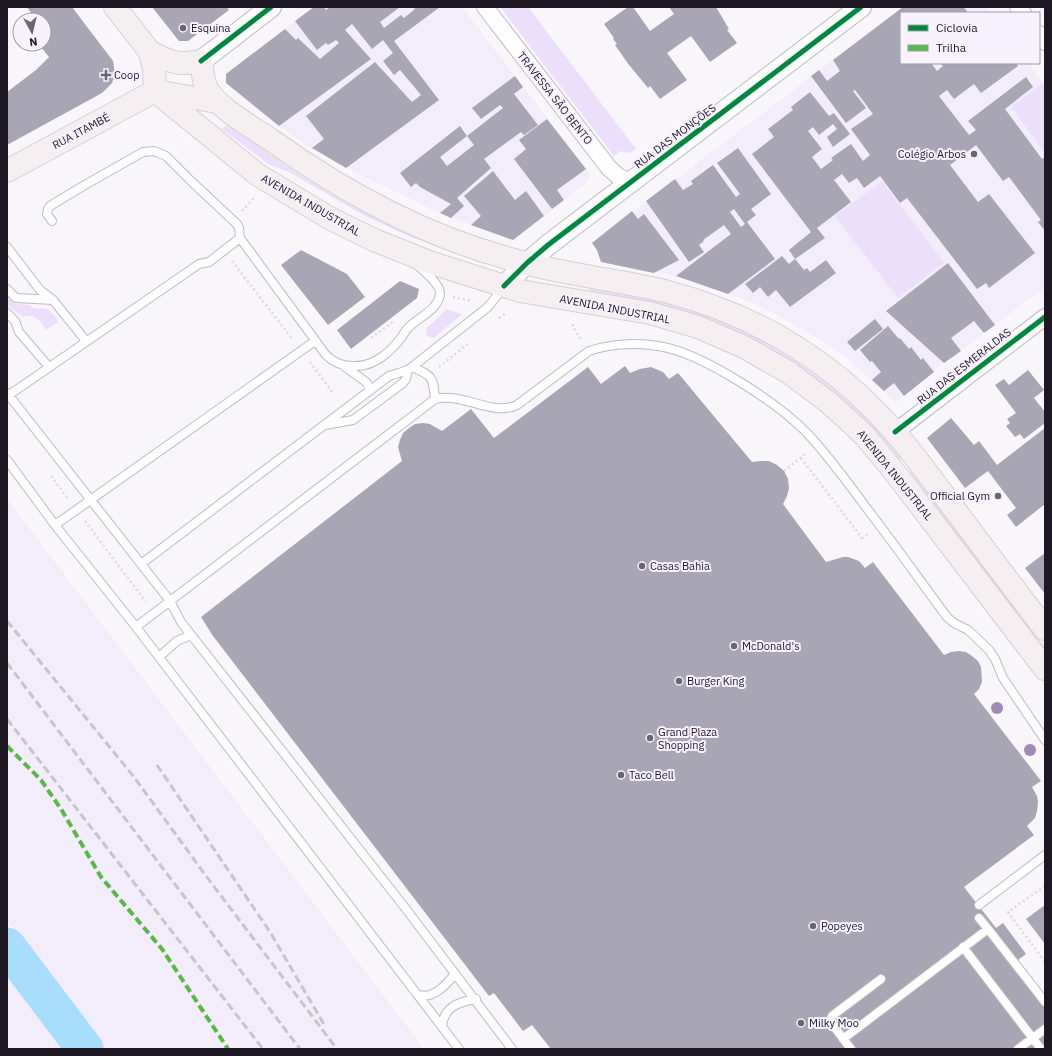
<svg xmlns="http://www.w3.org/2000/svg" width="1052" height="1056" font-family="'IBM Plex Sans',sans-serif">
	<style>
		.built { fill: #f2ecfb }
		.green { fill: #ecdffc }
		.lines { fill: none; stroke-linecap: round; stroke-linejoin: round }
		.river { stroke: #a8ddfc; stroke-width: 37 }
		.building { fill: #a8a6b4; fill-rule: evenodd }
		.service-casing { stroke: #bfbbc3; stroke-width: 10 }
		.minor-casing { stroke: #bfbbc3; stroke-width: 18 }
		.tertiary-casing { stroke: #bfbbc3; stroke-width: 22 }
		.primary-casing { stroke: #d4d1d6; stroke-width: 24 }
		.path { stroke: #dbdadc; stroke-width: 2.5; stroke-dasharray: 2 3; stroke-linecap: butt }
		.service { stroke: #fefefe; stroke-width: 8 }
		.minor { stroke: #fefefe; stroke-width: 16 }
		.tertiary { stroke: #fefefe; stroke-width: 20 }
		.primary { stroke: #f5eff1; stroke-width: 22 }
		.rail { stroke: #c6c5c7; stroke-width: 3; stroke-dasharray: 8 4; stroke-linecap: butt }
		.quiet { stroke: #58b947; stroke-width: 4; stroke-dasharray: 8 4; stroke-linecap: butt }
		.cycleway-casing { stroke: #f7f2fe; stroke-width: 8 }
		.cycleway { stroke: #00873e; stroke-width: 5 }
		.tree { fill: #a28ab7 }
		.poi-dot { fill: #6a656f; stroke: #f7f2fe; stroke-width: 1.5 }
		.labels { text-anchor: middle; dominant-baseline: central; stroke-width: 4; stroke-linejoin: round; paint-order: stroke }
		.poi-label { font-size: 11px; fill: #1d1823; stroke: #f7f2fe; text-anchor: start }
		.street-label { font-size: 11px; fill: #1d1823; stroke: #f7f2fe }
	</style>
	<rect width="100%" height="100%" fill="#f8f5fb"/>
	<path class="built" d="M314,7h148l128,167v4l-4,5 -73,57 -73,-27 -94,-45 -34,-20 -33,-22 -53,-43v-9z
		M903,7h83l4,6h-89v50h127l17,23v201l-101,76 -48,39 -60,-53 -57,-33 -26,-13 -53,-20 -42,-12 -58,-12 -3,-9 -5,-7z
		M7,499l417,550h-320l-97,-129z
		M7,971l58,73 4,5h-62z"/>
	<path class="green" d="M500,7h28l108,142c-6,4 -8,5 -16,2l-6,5z
		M1042,84l3,4v65l-34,-46z
		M228,123c49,38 100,73 156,99 35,15 70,28 105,42h-5l-80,-30 -41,-19 -74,-43 -21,-8 -46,-35z
		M882,181l62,82 -46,35 -63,-82z
		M590,287c27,5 56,9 83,17 67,20 128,54 179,101 18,16 35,34 51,52l-3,3 -12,-14 -196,-132 -35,-10 -68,-12z
		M7,297l9,7 14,1 2,3 16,1 9,9 1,4 -12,8c-6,-9 -10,-17 -23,-13l-16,-12z
		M446,309l16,5 -27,23 -3,1 -5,-2 -1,-8 10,-8z
		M913,470l132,176v7l-136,-180z"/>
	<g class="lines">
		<path class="river" d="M7,946l78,103"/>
	</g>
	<path class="building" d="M27,7h45l41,54 2,13 -3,9 -10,10 -95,52v-53l29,-22 13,-13 -9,-11v-2h4v-24h-8z
		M152,7h75l2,3 -41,31h-9z
		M314,7h10l2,3 4,-3h70l-20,15 4,6 17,-13 3,3 11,-9 -2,-2h27l-46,34 45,59 -93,68 -34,-20 12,-9 -18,-23 69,-54 37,40 9,-7 -21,-25 -6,5 -11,-14 10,-8 -10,-13 -11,9 -20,-25 -7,6 26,29 -92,67 -53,-43v-9l59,-45 11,11 2,-2 22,21 19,-16 -3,-3 -8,5 -2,-2 -9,7 -22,-29z
		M628,7h5l17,24 24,-17 -5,-7h47l13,22 -2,1 10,13 -27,19 -19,-26 -24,17 20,27 -27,19 -10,-13 -2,2 -4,-5 -15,-18 -14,-20 2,-1 -4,-5 1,-1 -10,-14z
		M903,7h61l4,6h-67v50h30l6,8 6,-5 -3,-3h76l2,3 -37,27 -7,-9 -20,15 -7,-9 -8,6 30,39 7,-5 -8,-9 58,-44 7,10 -28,22 37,50 3,-2v74l-7,-9 3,-2 -32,-43 -6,4 -27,-36 -26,20 28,37 11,-8 46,59 -46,35 -3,-5 -9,6 -70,-91 -7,5 -20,-27 -16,12 -7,-10 -8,5 -7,-9 -8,6 17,22 -34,26 8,10 -30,21 -6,-9 22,-18 -59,-78 22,-17 -6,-8 25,-19 -2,-3 19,-15 19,24 5,-3 16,21 -17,13 -6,-10 10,-8 -4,-5 -14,11 -6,-8 -5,4 14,18 -10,8 9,12 12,-9 -2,-2 20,-14 12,17 7,-6 -19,-26 22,-15 -18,-24 -2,1 13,17 -20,15 -35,-47 8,-6 8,11 13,-10 -7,-11z
		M515,76l8,11 -9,7 24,31 -14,10 -3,-3 -37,27 7,9 -34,30 7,8 -13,12 -11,-5 11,-9 -31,-17 -4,-4 -5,4 -11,-14 60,-47 7,10 -27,21 7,9 27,-21 -7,-9 36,-28 -3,-3 -19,14 -9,-11z
		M547,119l39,50 -29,21 7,10 -12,9 -38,-50 12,-10 -7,-9z
		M738,148l33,46 -20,15 5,6 -9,7 28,37 -47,35 -52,-18 55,-42 -7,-9 -21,15 1,1 -5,4 5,7 -15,10 -43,-61 29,-22 8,11 10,-6 -2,-3 22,-16 23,32 4,-3 -23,-31zM734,209l11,15 -4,3 -11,-15z
		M493,171l22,29 11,-9 18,25 -31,24 -42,-15 10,-9 -17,-20z
		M632,211l6,8 6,-5 35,46 -25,13 -53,-11 -4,-12 -5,-7z
		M301,250l46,24 18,23 -37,28 -47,-60z
		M782,256l7,8 6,-5 9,11 3,-2 3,4 16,-12 10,13 -46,34 -14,-17 -8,7 -8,-10 -7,6 -8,-9z
		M948,263l47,62 -11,8 -10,-12 -23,17 10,13 -17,12 -58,-52z
		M400,281l19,8 -2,9 -66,51 -14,-19z
		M875,319l8,10 -28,22 -8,-9z
		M888,326l11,13 1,-1 9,11 2,-2 10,13 2,-2 11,14 -30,24 -10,-13 -10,8 -12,-11 9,-8 -9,-11 -2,1 -10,-12z
		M625,366l5,7 10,-4 11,-2 12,5 6,7 9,-6 74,89 8,-1h9l8,4 7,6 4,8 1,9 -2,8 -4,8 43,58 17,-5h5l11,4 6,7 8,-6 71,93 7,-3 7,-1 8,1 6,4 6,5 3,6 1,15 -3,7 -5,5 67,87 -9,6 5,9 1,6 -1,9 -2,7 -8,8 7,9 -70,52 32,41 7,-5 23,31 -8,6 27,35v54h-494l-19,-24 -9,6 -29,-38 -5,3 -276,-360 -12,-19 201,-156 -4,-14 2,-7 3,-7 6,-5 6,-4 8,-1 7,1 12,7 29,-22 23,29 94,-71 13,17z
		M1028,370l16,20 -10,8 11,14v11l-21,16 -4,-5 -5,3 -9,-11 4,-3 -3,-4 9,-6 -21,-28 9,-6 5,6z
		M951,418l23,27 5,-4 18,24 48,-37v76l-29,23 -9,-12 9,-7 -28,-37 -23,17 -38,-50z
		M1045,553v41l-20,-26z
		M1045,905v39l-19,-25z"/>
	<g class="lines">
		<g class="service-casing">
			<path id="service" d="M52,221l-5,-7 1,-5 2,-3 33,-20 60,-34 11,-1 12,5 26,26 45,42 2,4 1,10 86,117c8,8 16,11 27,11 21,1 36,-13 48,-28 2,-3 4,-7 7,-10 10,-11 31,-18 32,-35 0,-9 -16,-22 -23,-28
				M7,247l33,43 13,10 33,41
				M7,289l9,9 37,2
				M7,313l8,8 4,11 30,35
				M344,366l22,16 2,3 2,6
				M412,367c21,9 21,10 23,32
				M7,393l163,208 11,21 225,287 106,140
				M9,395l190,-131 10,-2 31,-24
				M325,425l28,-5 50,-37 3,-4 2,-9
				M7,460l48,65 81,102 323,422
				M55,525l260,-184
				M141,564l248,-188c8,-3 17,-4 23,-9l76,-60 16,-20
				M136,627l299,-228c29,-7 57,18 82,6l72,-54c21,-7 47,-9 69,-5 43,6 120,57 150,88 22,24 41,50 60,76 27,35 53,72 79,107l7,6 14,7 21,20 6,9 8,19 42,62
				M159,657l18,-16 14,-6
				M979,905l66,-50
				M979,918l9,11
				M963,947l78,102
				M417,994c15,7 29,-9 38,-20
				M442,1026c2,-19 16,-24 34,-27
				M843,1039l145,-110 57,73
				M851,1049l-19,-25 -1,-4 1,-4 49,-37
				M1018,1049l27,-20"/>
		</g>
		<g class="minor-casing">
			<path id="minor" d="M485,7l124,161 10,9 12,5
				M1018,7l5,6
				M1039,34l6,8
				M895,432l150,-115"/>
		</g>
		<g class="tertiary-casing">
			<path id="tertiary" d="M201,61l70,-54
				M504,286l23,-23 21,-18 313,-238"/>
		</g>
		<g class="primary-casing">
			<path id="primary" d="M115,7l35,45 4,17 1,22
				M150,52c20,10 29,14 51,9 1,8 2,18 5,26 10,20 46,40 65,53 70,50 150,94 233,117 23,7 48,13 72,17 30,6 60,10 89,17 41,11 82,27 118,48 35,21 68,46 96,76 28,29 52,63 76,95 30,40 60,80 90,119
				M155,91l103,84 73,44 43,21 55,22 91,29 130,22 48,14 46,20 44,25 40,30 19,17 18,17 32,39 148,194
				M156,91l61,11
				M7,171l148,-80"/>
		</g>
		<path class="path" d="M242,211l13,-14
			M232,261l61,79
			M453,297l19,4
			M499,318l6,-4
			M573,324v3l8,12
			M371,338l23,-17
			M310,362l23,31
			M439,367l30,-24
			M801,458l61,80 7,-5
			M784,471l23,-18
			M51,476l17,23
			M85,521l61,81
			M1045,886l-37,26 37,50"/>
		<use href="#service" class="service"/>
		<use href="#minor" class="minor"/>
		<use href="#tertiary" class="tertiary"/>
		<use href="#primary" class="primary"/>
		<path class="rail" d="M7,621l127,156 72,99 131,173
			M7,663l293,386
			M7,719l256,330
			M157,765l113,167 55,94"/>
		<path class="quiet" d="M7,746l34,34 20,29 40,68 61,72 66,100"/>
		<g class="cycleway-casing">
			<path id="cycleway" d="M201,61l70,-54
				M504,286l23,-23 21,-18 313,-238
				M895,432l150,-115"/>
		</g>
		<use href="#cycleway" class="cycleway"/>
	</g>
	<g class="tree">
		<circle cx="997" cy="708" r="6"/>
		<circle cx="1030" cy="750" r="6"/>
	</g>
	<g class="poi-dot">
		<circle cx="183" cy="28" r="4"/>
		<path d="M104 69h4v4h4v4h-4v4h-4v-4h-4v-4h4z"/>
		<circle cx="974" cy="154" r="4"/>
		<circle cx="998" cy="496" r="4"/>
		<circle cx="642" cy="566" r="4"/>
		<circle cx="734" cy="646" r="4"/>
		<circle cx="679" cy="681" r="4"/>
		<circle cx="650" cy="738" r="4"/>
		<circle cx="621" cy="775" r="4"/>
		<circle cx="813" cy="926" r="4"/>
		<circle cx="801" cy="1023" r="4"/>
	</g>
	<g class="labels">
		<g class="poi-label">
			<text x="191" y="28">Esquina</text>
			<text x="114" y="75">Coop</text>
			<text x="966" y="154" text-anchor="end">Colégio Arbos</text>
			<text x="990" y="496" text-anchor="end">Official Gym</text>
			<text x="650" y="566">Casas Bahia</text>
			<text x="742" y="646">McDonald's</text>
			<text x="687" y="681">Burger King</text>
			<text x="658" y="732">Grand Plaza<tspan x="658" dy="13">Shopping</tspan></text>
			<text x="629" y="775">Taco Bell</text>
			<text x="821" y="926">Popeyes</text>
			<text x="809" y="1023">Milky Moo</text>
		</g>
		<g class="street-label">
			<text transform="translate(555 98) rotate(52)">TRAVESSA SÃO BENTO</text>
			<text transform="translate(81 131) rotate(-28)">RUA ITAMBÉ</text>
			<text transform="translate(675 136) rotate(-37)">RUA DAS MONÇÕES</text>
			<text transform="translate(311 205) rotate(30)">AVENIDA INDUSTRIAL</text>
			<text transform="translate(615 309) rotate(11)">AVENIDA INDUSTRIAL</text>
			<text transform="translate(964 366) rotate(-38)">RUA DAS ESMERALDAS</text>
			<text transform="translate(895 475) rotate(51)">AVENIDA INDUSTRIAL</text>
		</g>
	</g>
	<rect width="1052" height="1056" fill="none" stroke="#1d1823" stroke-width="16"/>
	<rect x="900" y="12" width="140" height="52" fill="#f7f2fe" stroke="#a09ba6"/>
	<rect x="908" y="25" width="20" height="6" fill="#00873e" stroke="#a09ba6"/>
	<text x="936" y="32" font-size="12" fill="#1d1823">Ciclovia</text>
	<rect x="908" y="45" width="20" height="6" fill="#58b947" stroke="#a09ba6"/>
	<text x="936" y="52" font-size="12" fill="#1d1823">Trilha</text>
	<g transform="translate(32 32) rotate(172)"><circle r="19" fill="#f7f2fe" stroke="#a09ba6"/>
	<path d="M0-3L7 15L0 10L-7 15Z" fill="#6a656f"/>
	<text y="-6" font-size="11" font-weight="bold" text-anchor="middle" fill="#1d1823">N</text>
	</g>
</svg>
